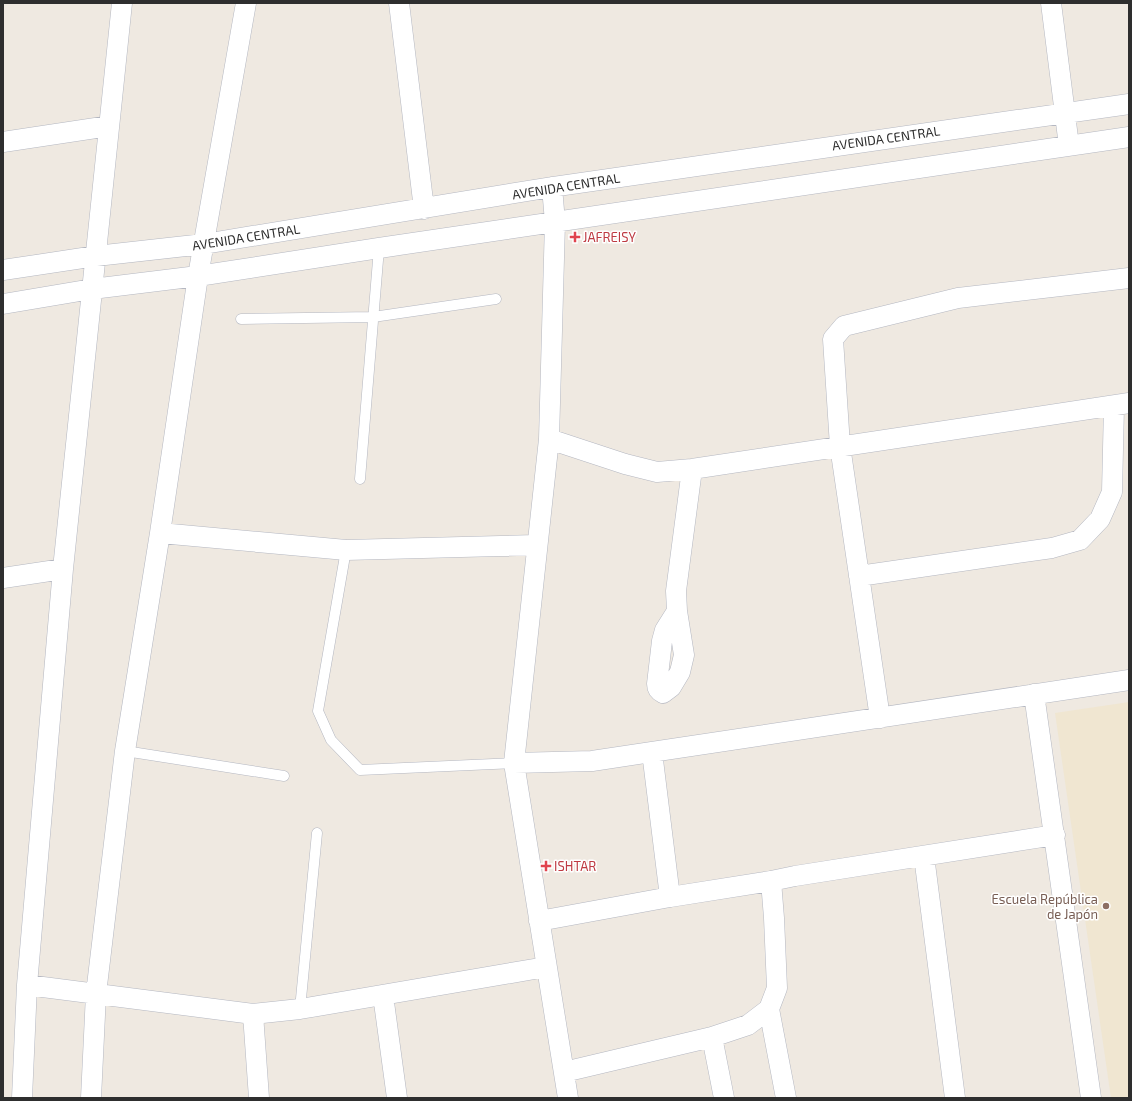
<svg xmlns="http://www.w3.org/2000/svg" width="1132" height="1101" font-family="'Exo 2',sans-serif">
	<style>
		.education { fill: #f0e6d1 }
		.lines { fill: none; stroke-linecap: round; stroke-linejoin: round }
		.lane-casing { stroke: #b4b7c1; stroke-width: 11 }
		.street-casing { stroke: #b4b7c1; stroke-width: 21 }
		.lane { stroke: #fff; stroke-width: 10 }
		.street { stroke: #fff; stroke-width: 20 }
		.health-dot { fill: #e0444e; stroke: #fff; stroke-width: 1.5 }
		.education-dot { fill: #8d6e63; stroke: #fff; stroke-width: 1.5 }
		.labels { text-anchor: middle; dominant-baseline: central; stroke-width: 3; stroke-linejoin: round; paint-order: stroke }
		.street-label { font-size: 13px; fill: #2e2e2e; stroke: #fff }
		.health-label { font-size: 13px; fill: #be3a42; stroke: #fff; text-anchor: start }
		.education-label { font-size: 13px; fill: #785e54; stroke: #fff; text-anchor: end }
	</style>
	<rect width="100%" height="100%" fill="#efe9e1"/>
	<path class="education" d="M1129,702v396h-18l-56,-385z"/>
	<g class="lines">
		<g class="lane-casing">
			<path id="lane" d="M241,319l132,-2 123,-18
				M360,479l19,-231
				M346,550l-28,161 13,29 29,30 154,-7
				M125,751l159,25
				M300,1009l17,-176"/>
		</g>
		<g class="street-casing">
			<path id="street" d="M399,3l25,206
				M1051,3l18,143
				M3,142l106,-16
				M552,187l3,35 -6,217 -35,324 54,335
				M3,270l93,-14 108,-12 348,-57 577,-83
				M3,304l89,-15 106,-13 181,-28 750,-111
				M549,439l76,25 32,8 35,-3 437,-66
				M160,533l186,17 190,-5
				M859,576l193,-28 28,-8 20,-21 12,-27 2,-86
				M3,578l60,-9
				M677,611l-12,19 -3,11 -5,43c0,4 2,7 6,9l8,-6 9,-15 4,-17 -7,-44 -1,-20 16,-122
				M1034,694l57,404
				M880,718l-40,-272 -7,-107 11,-13 114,-28 171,-20
				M652,752l18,145
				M514,763l78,-2 537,-81
				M924,856l31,242
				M539,921l131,-24 101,-16
				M27,985l226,29 47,-5 246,-42
				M383,995l14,103
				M769,1009l17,89
				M253,1014l6,84
				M712,1037l12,61
				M564,1072l148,-35 36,-12 21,-16 8,-21 -3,-70 -3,-37 24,-5 260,-41
				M22,1098l5,-113 36,-416 59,-566
				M91,1098l5,-104 29,-243 35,-218 38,-257 48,-273"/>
		</g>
		<use href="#lane" class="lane"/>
		<use href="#street" class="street"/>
	</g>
	<g class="health-dot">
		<path d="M573 231h4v4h4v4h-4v4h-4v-4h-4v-4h4z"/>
		<path d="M544 860h4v4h4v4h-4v4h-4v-4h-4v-4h4z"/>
	</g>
	<circle class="education-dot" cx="1106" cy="906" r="4"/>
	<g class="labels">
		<g class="street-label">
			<text transform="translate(886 138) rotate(-8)">AVENIDA CENTRAL</text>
			<text transform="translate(566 186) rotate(-9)">AVENIDA CENTRAL</text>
			<text transform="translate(246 237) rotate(-9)">AVENIDA CENTRAL</text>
		</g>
		<g class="health-label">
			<text x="583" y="237">JAFREISY</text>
			<text x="554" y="866">ISHTAR</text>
		</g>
		<g class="education-label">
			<text x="1098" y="899">Escuela República<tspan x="1098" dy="15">de Japón</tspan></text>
		</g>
	</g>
	<rect width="1132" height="1101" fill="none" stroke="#2e2e2e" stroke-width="8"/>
</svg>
